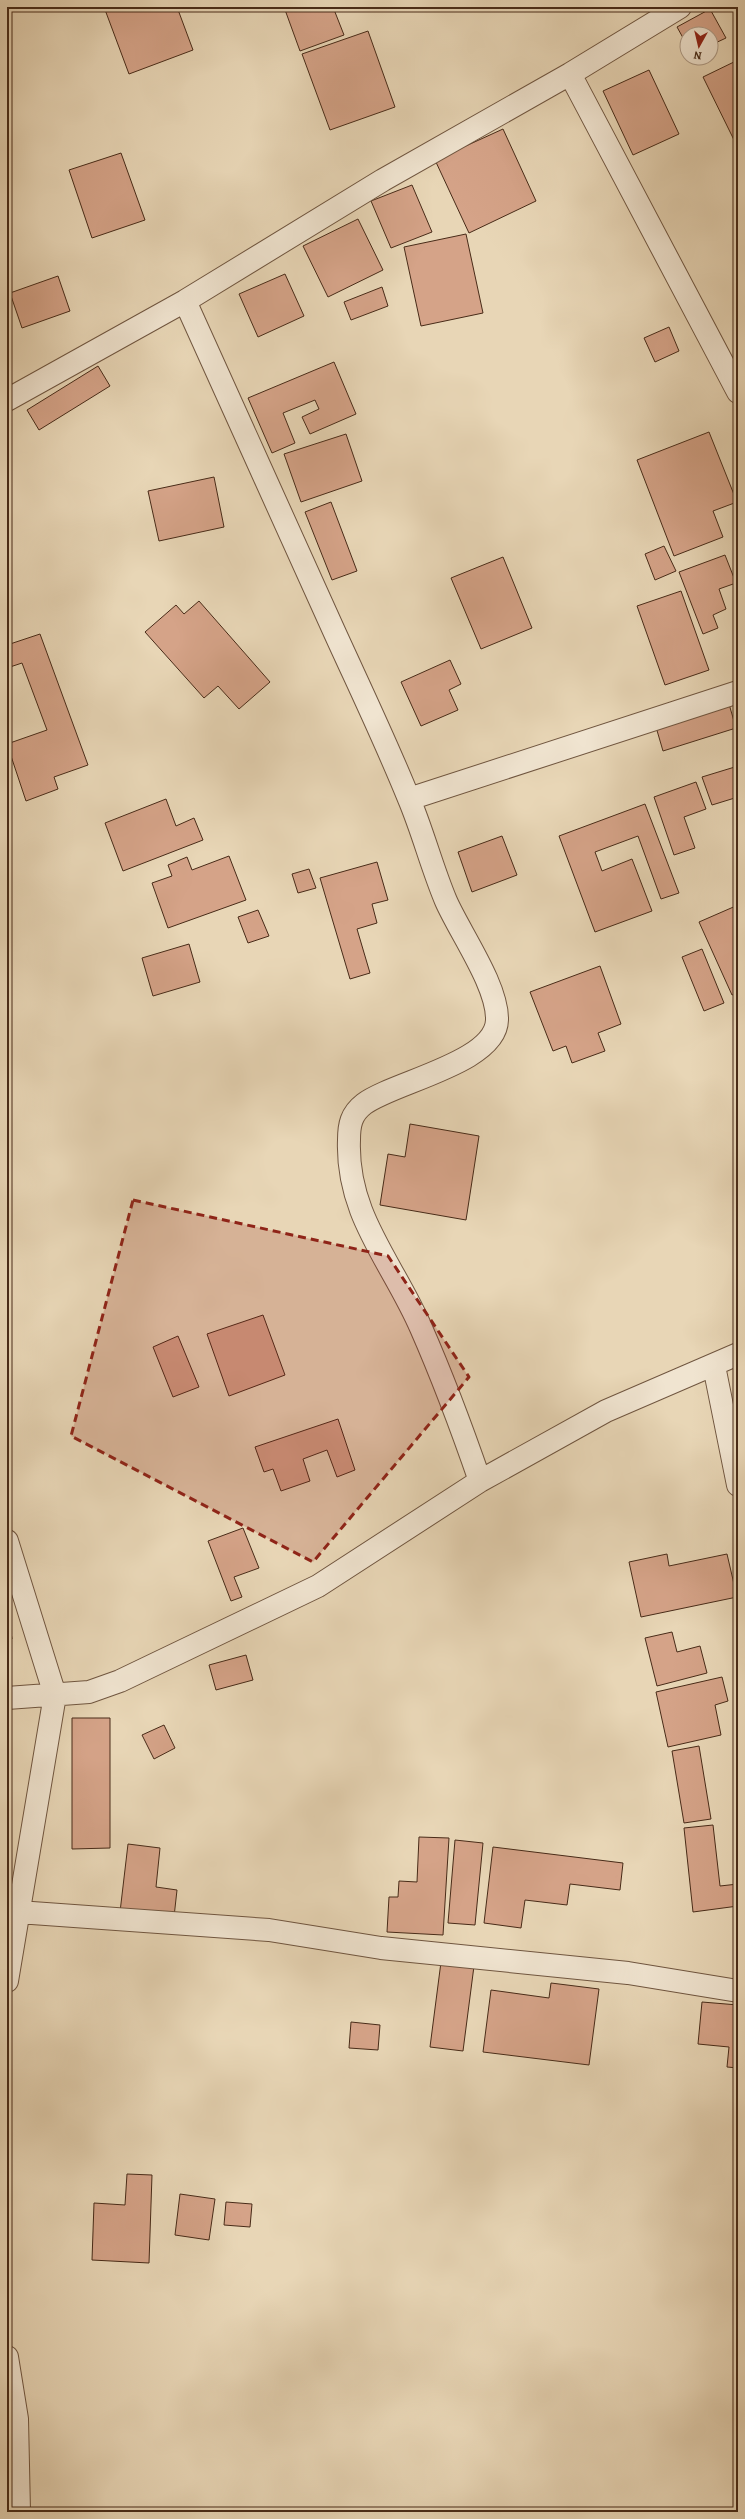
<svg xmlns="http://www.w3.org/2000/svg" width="745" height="2519" font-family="Alegreya,serif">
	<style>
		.building { fill: #d5a388; stroke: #482b18 }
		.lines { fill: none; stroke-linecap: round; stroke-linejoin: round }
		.street-casing { stroke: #705640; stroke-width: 24 }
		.street { stroke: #f0e4d0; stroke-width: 22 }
		.marked { fill: #8f2418; fill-opacity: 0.2; stroke: #8f2418; stroke-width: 3; stroke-dasharray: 8 5; stroke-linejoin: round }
	</style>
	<rect width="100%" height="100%" fill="#e8d6b6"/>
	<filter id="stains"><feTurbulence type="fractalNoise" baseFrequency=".005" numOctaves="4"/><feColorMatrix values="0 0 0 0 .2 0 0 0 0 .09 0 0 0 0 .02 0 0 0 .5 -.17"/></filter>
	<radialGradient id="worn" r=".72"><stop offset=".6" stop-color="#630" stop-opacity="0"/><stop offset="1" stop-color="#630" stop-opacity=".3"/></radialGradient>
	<path class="building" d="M104,7h73l16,43 -64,24z
		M284,7h49l11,28 -44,16z
		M710,9l16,29 -15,7v-11h-24v11l-10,-18z
		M368,31l27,76 -65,23 -28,-76z
		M738,60v81l-3,1 -32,-65z
		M649,70l30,64 -46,21 -30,-64z
		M503,129l33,72 -67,32 -34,-73z
		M121,153l24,67 -53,18 -23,-68z
		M412,185l20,47 -41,16 -20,-47z
		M358,219l25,51 -55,27 -25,-51z
		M466,234l17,79 -62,13 -17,-79z
		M285,274l19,42 -46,21 -19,-43z
		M58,276l12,35 -48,17 -12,-35z
		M382,287l6,19 -37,14 -7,-18z
		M669,327l10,24 -24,11 -11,-24z
		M334,362l22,52 -46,20 -8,-17 17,-8 -4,-9 -32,13 12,30 -23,10 -24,-55z
		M98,366l12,20 -71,44 -12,-20z
		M709,432l28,70 -24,9 10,26 -49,19 -37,-96z
		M346,434l16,47 -61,21 -17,-48z
		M214,477l10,50 -65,14 -11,-50z
		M331,502l26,69 -25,9 -27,-68z
		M664,546l12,25 -21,9 -10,-26z
		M725,555l11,28 -17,6 7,20 -13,6 5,13 -15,6 -24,-62z
		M503,557l29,71 -51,21 -30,-71z
		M681,591l28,79 -44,15 -28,-79z
		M199,601l71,81 -31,27 -21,-23 -14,12 -59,-66 31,-27 8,9z
		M40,634l48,131 -34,12 4,12 -32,12 -19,-57 40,-14 -25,-67 -15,5v-23z
		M450,660l11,24 -12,6 9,20 -37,16 -20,-44z
		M729,704l7,24 -73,23 -7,-24z
		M738,766v31l-26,8 -10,-28z
		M696,782l10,27 -22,8 11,31 -21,7 -20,-58z
		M166,799l10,27 18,-8 9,22 -80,31 -18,-48z
		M645,804l34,89 -18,6 -23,-63 -43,16 7,19 30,-12 20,52 -57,21 -36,-96z
		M502,836l15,39 -45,17 -14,-40z
		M229,856l17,44 -78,28 -16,-45 20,-7 -4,-11 19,-8 5,13z
		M377,862l11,38 -16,4 5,19 -20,6 13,44 -20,6 -30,-101z
		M309,869l7,19 -18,5 -6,-19z
		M738,905v88l-6,2 -33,-73z
		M258,910l11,26 -21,7 -10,-26z
		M189,944l11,38 -47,14 -11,-38z
		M702,949l22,54 -20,8 -22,-54z
		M600,966l21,58 -23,9 7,18 -33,12 -6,-17 -13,5 -23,-59z
		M410,1124l69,12 -13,84 -86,-15 8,-51 17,3z
		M263,1315l22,60 -56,21 -22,-62z
		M178,1336l21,51 -26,10 -20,-50z
		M338,1419l17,51 -18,7 -10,-27 -24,9 7,22 -29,10 -8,-22 -9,3 -9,-25z
		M243,1528l16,40 -25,9 8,20 -11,4 -23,-60z
		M667,1554l2,12 58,-12 10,43 -96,20 -12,-55z
		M7,1604l5,35 -5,1z
		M672,1632l5,20 23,-6 7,27 -50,13 -12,-48z
		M246,1655l7,25 -37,10 -7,-25z
		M722,1677l6,24 -13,4 6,30 -53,12 -12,-55z
		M72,1718h38v130l-38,1z
		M164,1725l11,23 -21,11 -12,-24z
		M699,1746l12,73 -27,4 -12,-72z
		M713,1825l7,61 18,-2v22l-45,6 -9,-84z
		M419,1837l30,1 -6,97 -56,-3 2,-35h9l1,-16 18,1z
		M455,1840l28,3 -8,82 -27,-2z
		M128,1844l32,4 -4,39 21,3 -3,27 -54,-5z
		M493,1847l130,16 -3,27 -50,-6 -3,21 -42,-5 -4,28 -37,-5z
		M738,1913v28l-4,-27z
		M441,1962l33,4 -11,85 -33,-4z
		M551,1983l48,6 -10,76 -106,-13 8,-62 58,8z
		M702,2002l36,3v63l-11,-1 2,-20 -31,-3z
		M351,2022l29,3 -2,25 -29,-2z
		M127,2174l25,1 -3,88 -57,-3 2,-57 31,2z
		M180,2194l35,5 -6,41 -34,-5z
		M226,2202l26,2 -2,23 -26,-2z"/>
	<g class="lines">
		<g class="street-casing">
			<path id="street" d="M570,74l168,318
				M185,301c50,110 99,220 149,330 25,55 52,111 75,168 14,33 23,69 37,102 14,32 52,85 51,119 -1,43 -104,62 -133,84 -13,10 -15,21 -15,36 -3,75 44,123 72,188 22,50 41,101 59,153
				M7,400l178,-99 198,-121 187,-106 110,-67
				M409,799l329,-107
				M714,1366l24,119
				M7,1541l48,154 -48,286
				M7,1698l82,-6 31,-11 198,-95 162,-105 126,-70 132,-57
				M18,1912l251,18 112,18 247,25 110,18
				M7,2357l10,62 2,93"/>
		</g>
		<use href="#street" class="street"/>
	</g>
	<path class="marked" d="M133,1200l255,56 81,121 -156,185 -242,-126z"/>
	<rect width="745" height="2519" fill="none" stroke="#e8d6b6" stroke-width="24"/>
	<rect x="8" y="8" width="729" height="2503" fill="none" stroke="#482b18" stroke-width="2"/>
	<rect x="12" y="12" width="721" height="2495" fill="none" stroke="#482b18"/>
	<g transform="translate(699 46) rotate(188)"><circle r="19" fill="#f0e4d0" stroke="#ad9a86"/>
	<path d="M0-3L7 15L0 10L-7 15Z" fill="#8f2418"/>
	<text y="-6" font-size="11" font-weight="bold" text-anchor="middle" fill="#482b18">N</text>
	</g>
	<rect width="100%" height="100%" filter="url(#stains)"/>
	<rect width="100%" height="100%" fill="url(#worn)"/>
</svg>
